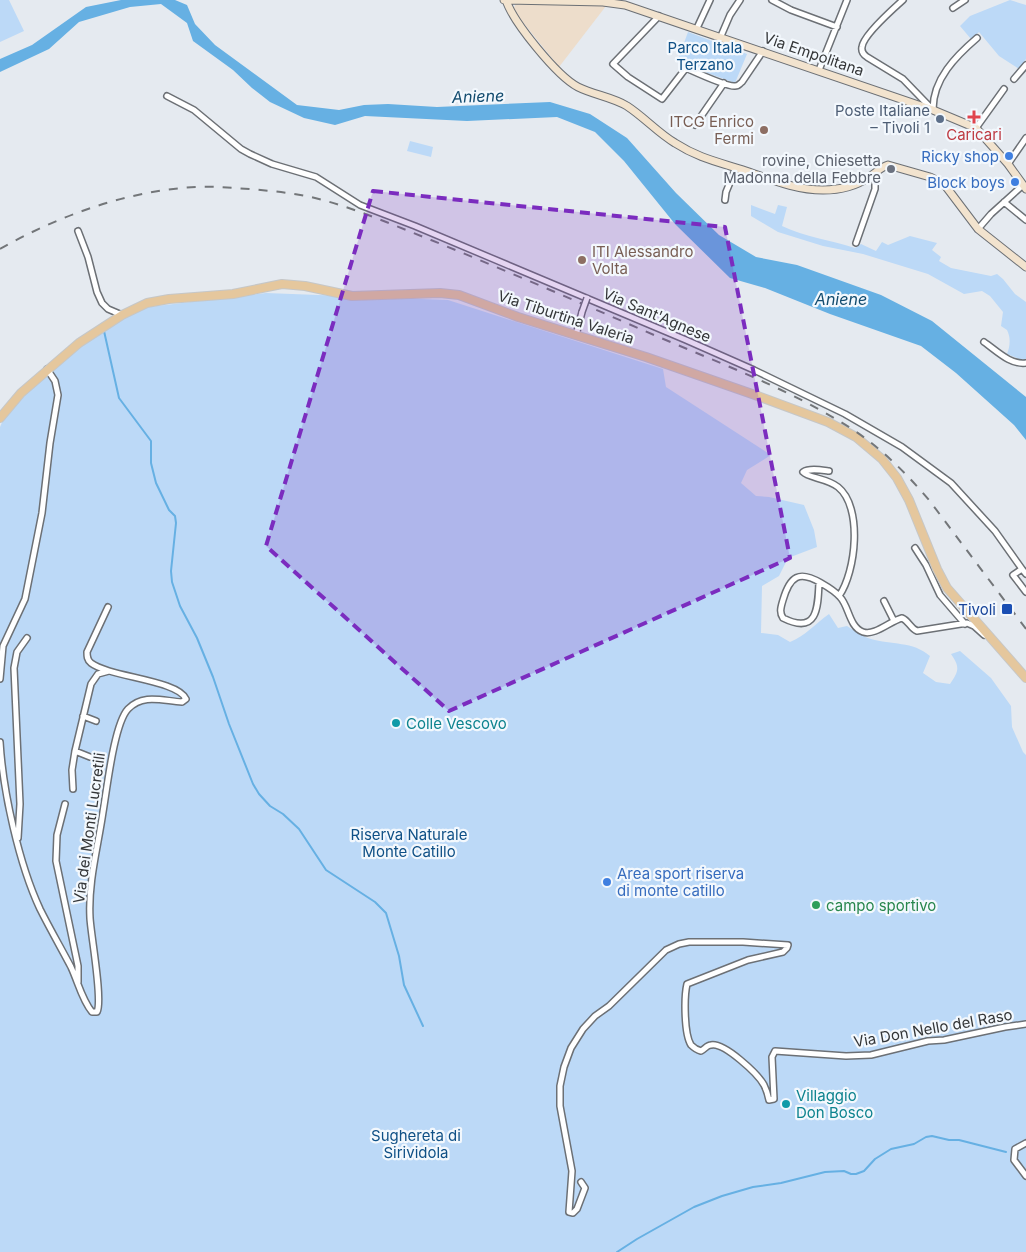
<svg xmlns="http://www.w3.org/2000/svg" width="1026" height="1252" font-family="Inter,sans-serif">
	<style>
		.commercial { fill: #edddcb }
		.green { fill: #bcd9f7 }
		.water { fill: #66b0e3 }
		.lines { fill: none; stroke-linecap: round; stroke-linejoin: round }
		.stream { stroke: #66b0e3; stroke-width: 2 }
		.minor-casing { stroke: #6c7075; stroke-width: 8 }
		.secondary-casing { stroke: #6c7075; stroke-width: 9 }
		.primary-casing { stroke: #c6c7c7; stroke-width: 10 }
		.minor { stroke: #fff; stroke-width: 5 }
		.secondary { stroke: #f2e3ce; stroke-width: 7 }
		.primary { stroke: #e5c79d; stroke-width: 8 }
		.rail { stroke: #737679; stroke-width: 2; stroke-dasharray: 9 9; stroke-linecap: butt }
		.minor-bridge-casing { stroke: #6c7075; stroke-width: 8; stroke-linecap: butt }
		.minor-bridge { stroke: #fff; stroke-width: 5 }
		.marked { fill: #7b2cbf; fill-opacity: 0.2; stroke: #7b2cbf; stroke-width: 4; stroke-dasharray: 10 6; stroke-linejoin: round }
		.health-dot { fill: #e0444e; stroke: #f3f8fd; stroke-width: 2 }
		.service-dot { fill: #5c6f8a; stroke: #f3f8fd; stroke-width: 2 }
		.education-dot { fill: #8d6e63; stroke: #f3f8fd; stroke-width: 2 }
		.shop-dot { fill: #3f7fe0; stroke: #f3f8fd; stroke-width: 2 }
		.worship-dot { fill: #6b7280; stroke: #f3f8fd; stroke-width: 2 }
		.transit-dot { fill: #1a4fb4; stroke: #f3f8fd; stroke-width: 2 }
		.culture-dot { fill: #0f9aa8; stroke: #f3f8fd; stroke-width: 2 }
		.leisure-dot { fill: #2e9e5b; stroke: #f3f8fd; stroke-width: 2 }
		.labels { text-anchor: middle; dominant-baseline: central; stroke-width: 4.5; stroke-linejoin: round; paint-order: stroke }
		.park-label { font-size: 15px; fill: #0f5086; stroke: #f3f8fd }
		.street-label { font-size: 15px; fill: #343638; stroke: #f3f8fd }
		.service-label { font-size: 15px; fill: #4e5e75; stroke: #f3f8fd; text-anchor: end }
		.education-label { font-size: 15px; fill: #785e54; stroke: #f3f8fd; text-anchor: end }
		.health-label { font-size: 15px; fill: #be3a42; stroke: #f3f8fd }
		.shop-label { font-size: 15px; fill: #366cbe; stroke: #f3f8fd; text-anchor: end }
		.worship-label { font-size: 15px; fill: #5b616d; stroke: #f3f8fd; text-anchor: end }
		.transit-label { font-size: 15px; fill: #164399; stroke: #f3f8fd; text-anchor: end }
		.culture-label { font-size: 15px; fill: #0d838f; stroke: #f3f8fd; text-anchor: start }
		.leisure-label { font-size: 15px; fill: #27864d; stroke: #f3f8fd; text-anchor: start }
		.water-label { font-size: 16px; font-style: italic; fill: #134c6f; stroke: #f3f8fd }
	</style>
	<rect width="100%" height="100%" fill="#e5eaf0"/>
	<path class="commercial" d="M516,3l90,3 -47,61 -46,-57z"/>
	<path class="green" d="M0,0h9l15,31 -24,11z
		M1010,0l16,5v54l-7,10 -20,-13 -20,-24 -8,7 -11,-13 10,-10z
		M688,32l59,22 -12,29 -58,-21z
		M410,141l23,6 -2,10 -24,-6z
		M751,205l24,9 3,-9 9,2 -5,19c23,11 49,14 73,22l6,-4 15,7 6,-9 6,3 22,-9 27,7 -5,7 9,7 -2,4 12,7 40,8 6,-2 6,5 12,15 11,8v58l-7,-1 -12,-5c3,-8 4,-16 0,-24l-6,-4 2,-14 -13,-16 -8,-5 -18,3 -36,-20 -65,-20 -40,-8 -45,-14 -27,-16z
		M266,293l182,7 215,69 3,18 105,68 -24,15 -6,13 15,13 13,1 35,8 10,25 3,17 -29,11 -9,18 -17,10 -1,47 17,2 12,7c15,-6 25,-18 39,-28l9,14 9,-2c7,4 16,11 24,13 20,6 42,2 59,17l-7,17 13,9 14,2c9,-13 10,-17 1,-30l9,-3 31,27 20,28 1,21 11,25 3,3v497h-1026v-825l3,-7 26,-29 43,-38 68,-45z"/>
	<path class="water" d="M121,0h54l12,5 8,19 20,21 82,60 42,5 25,-5 24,-1 49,3 113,-5 40,12 37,24 49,55 43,42 37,22 41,8 84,30 51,26 94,76v43l-12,-15 -58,-52 -35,-27 -91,-32 -65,-26 -35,-10 -55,-54 -51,-63 -29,-29 -38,-15 -90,4 -102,-5 -30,9 -31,-7 -34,-16 -18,-14 -19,-18 -40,-29 -6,-18 -26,-19 -31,3 -51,15 -30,27 -49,23v-13l32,-14 54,-38z"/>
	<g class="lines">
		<path class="stream" d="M104,331l15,67 32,43v22l5,20 13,27 6,6 1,7 -5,48 1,11 8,24 17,32 16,39 16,47 24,60 6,10 11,12 13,8 16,15 27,41 49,32 11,11 13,43 5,29 19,41
			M617,1252l20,-13 57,-32 28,-11 31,-9 28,-4 44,-11 19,-1 7,3h5l8,-3 11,-12 16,-10 23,-5 12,-7 6,-1 17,4h10l47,12"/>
		<g class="minor-casing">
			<path id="minor" d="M772,0l19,10 46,17
				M903,0c-9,8 -40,36 -41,47 -1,5 2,8 5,10l36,22 29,30
				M953,8l12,-8
				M659,16l-46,48 15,13 34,22 24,-31c9,4 41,19 49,18 4,0 4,-2 7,-4l21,-31
				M697,28l13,-28
				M721,36l9,-21 10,-15
				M819,70l28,-70
				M1014,79l12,-14
				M167,96l27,14 47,39 9,5 22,10 44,13 44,28 55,21 271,114 68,30 91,44 57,33 49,36 44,48 27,38
				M933,109c0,-30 23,-53 44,-71
				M695,125l29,-42
				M976,128l28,-39
				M1008,164l18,-26
				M725,200l1,-8 10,-24
				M1004,202l22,18
				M978,229l13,-15 32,-29
				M78,231l10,26 9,35 5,11 6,6 14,6
				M856,243l19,-54v-6l-4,-7
				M576,335l6,-23
				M984,342c13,9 26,23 42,21
				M829,471c-8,-1 -20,-3 -26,1 5,6 24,6 35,15 25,20 18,85 1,109
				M915,548l11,17 14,30 25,29
				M1026,574l-4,-5 -9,6 13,17
				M819,582c-1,27 -2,53 -36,36 -4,-6 -2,-11 0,-18 7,-24 16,-30 38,-17 7,4 14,8 19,14 9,9 9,30 23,35 12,4 27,-11 39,-14 7,3 8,10 15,13l50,-8 7,3 10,9
				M884,601l10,20
				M0,679l3,-33 22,-47 17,-86 8,-70 8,-48 -3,-14 -8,-12
				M83,716l13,5
				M0,742c3,50 19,122 40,167 10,20 21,39 31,58 7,15 11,33 21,45h5c6,-12 -6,-76 -7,-94 -2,-36 8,-71 13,-106 4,-23 11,-88 25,-103 15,-16 35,-8 54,-7l4,-3c-8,-19 -77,-22 -95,-36 -4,-3 -4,-7 -4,-11l21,-45
				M75,751l15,6
				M73,789l-1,-19 3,-19 16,-67 7,-10 11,-3
				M65,804l-8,31 -1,26 22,105v16
				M18,838l2,-34 -6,-136 3,-16 10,-14
				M1026,1143l-11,6 -1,11 12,16
				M581,1182l4,6 -8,21 -4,4 -4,-1 3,-41 -12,-65v-20l4,-19 7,-19 12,-19 12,-13 14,-10 57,-56 13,-6 10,-2h54l45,3 -1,3 -4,4 -35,8 -61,24c-3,13 -3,50 4,61 3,3 6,5 10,6 4,-2 6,-6 10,-6 13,-3 47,29 53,40 2,4 4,10 5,15l5,-1 -2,-42 3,-6 71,5 25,-1 57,-14 16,-1 61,-13 21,-3"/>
		</g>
		<g class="secondary-casing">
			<path id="secondary" d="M504,0l99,2 22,3 308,105 43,18 32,36 18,25
				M506,0c7,22 51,76 72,87 16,8 34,10 49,19 17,11 31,27 48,37 25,16 44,19 71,28 24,8 50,19 77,19 16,0 33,-4 46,-13 7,-4 12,-10 19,-12l42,12 14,7 34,45 48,38"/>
		</g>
		<g class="primary-casing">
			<path id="primary" d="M0,418l21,-25 58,-50 43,-28 25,-12 22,-4 64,-5 49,-10 23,2 47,10 88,-3 19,2 59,22 128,40 109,38 73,27 28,15 26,22 15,19 12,22 28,69 10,19 79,90"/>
		</g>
		<use href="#minor" class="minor"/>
		<use href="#secondary" class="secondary"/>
		<use href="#primary" class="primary"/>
		<path class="rail" d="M0,249c63,-36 145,-65 219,-62 32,2 65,4 96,11 40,10 78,27 116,42 69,28 138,58 207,88 72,32 150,59 217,103 28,19 52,43 74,69l97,129"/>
		<g class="minor-bridge-casing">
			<path id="minor-bridge" d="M582,312l5,-14"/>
		</g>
		<use href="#minor-bridge" class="minor-bridge"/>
	</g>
	<path class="marked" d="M373,191l352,36 65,331 -341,153 -183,-165z"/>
	<path class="health-dot" d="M971.5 109.5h5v5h5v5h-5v5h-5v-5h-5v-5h5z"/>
	<circle class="service-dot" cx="940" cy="119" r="5"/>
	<g class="education-dot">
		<circle cx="764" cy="130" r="5"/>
		<circle cx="582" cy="260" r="5"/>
	</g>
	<g class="shop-dot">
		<circle cx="1009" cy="156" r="5"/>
		<circle cx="1015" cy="182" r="5"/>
		<circle cx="607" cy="882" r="5"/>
	</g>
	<circle class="worship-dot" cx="891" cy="169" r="5"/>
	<rect class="transit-dot" x="1001" y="603" width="12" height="12" rx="2.5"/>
	<g class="culture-dot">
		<circle cx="396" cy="723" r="5"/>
		<circle cx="786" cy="1104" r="5"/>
	</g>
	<circle class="leisure-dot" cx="816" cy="905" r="5"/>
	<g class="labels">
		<g class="park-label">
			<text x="705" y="47">Parco Itala<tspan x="705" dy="17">Terzano</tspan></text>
			<text x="409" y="834">Riserva Naturale<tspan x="409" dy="17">Monte Catillo</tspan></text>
			<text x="416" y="1135">Sughereta di<tspan x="416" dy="17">Sirividola</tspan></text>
		</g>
		<g class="street-label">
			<text transform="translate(814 54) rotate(19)">Via Empolitana</text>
			<text transform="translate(657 315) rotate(23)">Via Sant'Agnese</text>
			<text transform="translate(566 317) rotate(18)">Via Tiburtina Valeria</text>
			<text transform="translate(89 828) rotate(-82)">Via dei Monti Lucretili</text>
			<text transform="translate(933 1028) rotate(-10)">Via Don Nello del Raso</text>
		</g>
		<g class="service-label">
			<text x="930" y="110">Poste Italiane<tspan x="930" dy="17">– Tivoli 1</tspan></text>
		</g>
		<g class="education-label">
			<text x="754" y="121">ITCG Enrico<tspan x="754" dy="17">Fermi</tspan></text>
			<text x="592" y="251" text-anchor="start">ITI Alessandro<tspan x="592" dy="17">Volta</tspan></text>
		</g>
		<g class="health-label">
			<text x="974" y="134">Caricari</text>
		</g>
		<g class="shop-label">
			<text x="999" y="156">Ricky shop</text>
			<text x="1005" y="182">Block boys</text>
			<text x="617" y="873" text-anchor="start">Area sport riserva<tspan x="617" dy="17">di monte catillo</tspan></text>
		</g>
		<g class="worship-label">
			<text x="881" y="160">rovine, Chiesetta<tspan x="881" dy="17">Madonna della Febbre</tspan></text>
		</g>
		<g class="transit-label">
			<text x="996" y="609">Tivoli</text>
		</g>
		<g class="culture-label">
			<text x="406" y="723">Colle Vescovo</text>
			<text x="796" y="1095">Villaggio<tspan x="796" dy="17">Don Bosco</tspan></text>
		</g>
		<g class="leisure-label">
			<text x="826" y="905">campo sportivo</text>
		</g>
		<g class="water-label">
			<text transform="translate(478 96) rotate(-2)">Aniene</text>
			<text x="841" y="299">Aniene</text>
		</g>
	</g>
</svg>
